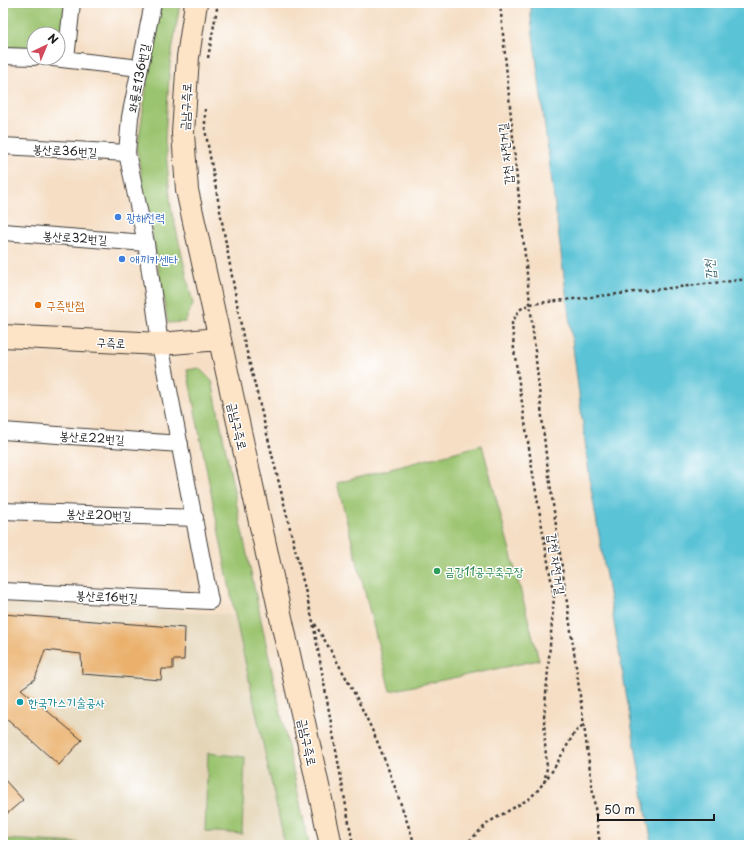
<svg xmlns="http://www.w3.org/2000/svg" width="752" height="848" font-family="'Playpen Sans','Poor Story',sans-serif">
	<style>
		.built { fill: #e4d5b7 }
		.green { fill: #9bc470; stroke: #5c7046 }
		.water { fill: #5ac3d6; stroke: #3b7079 }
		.building { fill: #eab06c }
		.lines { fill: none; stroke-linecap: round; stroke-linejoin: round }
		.street-casing { stroke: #3d3935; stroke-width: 18 }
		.secondary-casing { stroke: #3d3935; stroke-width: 24 }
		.path { stroke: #3d3935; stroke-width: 2.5; stroke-dasharray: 3 3; stroke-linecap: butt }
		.street { stroke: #fff; stroke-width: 16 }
		.secondary { stroke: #fee4c6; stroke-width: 22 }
		.shop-dot { fill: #3f7fe0; stroke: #fff; stroke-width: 1.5 }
		.food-dot { fill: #e8710a; stroke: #fff; stroke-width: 1.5 }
		.leisure-dot { fill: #2e9e5b; stroke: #fff; stroke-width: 1.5 }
		.culture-dot { fill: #0f9aa8; stroke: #fff; stroke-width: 1.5 }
		.labels { text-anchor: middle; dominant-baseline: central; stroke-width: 3; stroke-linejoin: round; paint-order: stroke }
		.street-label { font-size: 12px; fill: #1c1c1c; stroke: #fff }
		.shop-label { font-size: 12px; fill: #366cbe; stroke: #fff; text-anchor: start }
		.food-label { font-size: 12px; fill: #c56008; stroke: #fff; text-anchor: start }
		.leisure-label { font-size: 12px; fill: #27864d; stroke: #fff; text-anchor: start }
		.culture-label { font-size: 12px; fill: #0d838f; stroke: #fff; text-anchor: start }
		.water-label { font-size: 13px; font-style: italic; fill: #355f66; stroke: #fff }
	</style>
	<rect width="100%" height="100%" fill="#fff"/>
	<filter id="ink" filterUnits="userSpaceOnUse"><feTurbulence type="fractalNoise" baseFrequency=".025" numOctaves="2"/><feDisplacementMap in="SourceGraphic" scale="8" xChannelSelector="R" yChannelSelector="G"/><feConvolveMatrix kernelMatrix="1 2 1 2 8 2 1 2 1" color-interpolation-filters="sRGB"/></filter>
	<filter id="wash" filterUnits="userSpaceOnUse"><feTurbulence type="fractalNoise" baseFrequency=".012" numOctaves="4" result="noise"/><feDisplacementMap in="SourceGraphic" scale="16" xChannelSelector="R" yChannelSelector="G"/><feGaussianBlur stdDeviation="0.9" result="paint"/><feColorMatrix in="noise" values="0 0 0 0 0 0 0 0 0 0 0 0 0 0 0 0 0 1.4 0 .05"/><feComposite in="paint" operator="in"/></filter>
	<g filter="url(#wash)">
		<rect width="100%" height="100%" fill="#f5dec4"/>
		<path class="built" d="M3,601l232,14 51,230h-187l-96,-6z"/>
		<path class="green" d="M3,3h64l-5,43 -4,2v-14h-24v14l-31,-1z
			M161,3h19l-10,61 -5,75 6,68 22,97 -8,18 -17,1 -31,-172 15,-101z
			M199,368l13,13 29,145 68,319h-24l-50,-230 -48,-245z
			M482,445l57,215 -149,31 -53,-208z
			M208,753l37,4 -3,77 -37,-3z
			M3,839l75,4v2h-75z"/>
		<path class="water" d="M531,3h218v842h-97l-61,-357 -60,-470z"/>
		<g id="blocks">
			<path class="building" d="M3,614l182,14 -1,32h-11v9h-11l-1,11 -79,-6 -1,-20 -36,-4 -10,29 -14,10 61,51 -23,25 -56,-50z
				M3,778l20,22 -20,17z"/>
		</g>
	</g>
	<g filter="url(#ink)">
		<use href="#blocks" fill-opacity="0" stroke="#3d3935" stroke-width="1"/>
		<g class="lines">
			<g class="street-casing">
				<path id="street" d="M3,56l31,1
					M53,58l87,10
					M66,59l6,-56
					M3,146l124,7
					M3,232l143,11
					M3,431l177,13
					M3,511l192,7
					M3,591l207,10 -50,-257 -14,-101 -19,-90 3,-36 23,-114"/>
			</g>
			<g class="secondary-casing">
				<path id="secondary" d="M196,3l-8,54 -5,76 4,57 144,655
					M3,336l157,8 59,-5"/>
			</g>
			<path class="path" d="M500,3l17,176 29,276 30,211 24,179
				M208,58l10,-55
				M205,109v20l38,207 70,286 40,223
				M315,624c18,30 36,61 51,93 20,41 34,85 49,128
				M544,783l3,-15 -2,-24 -1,-26 10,-121 -22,-129 -18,-118 -2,-27 7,-13 11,-6 219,-25
				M465,845l24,-23 40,-23 9,-9 15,-20 22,-38 9,-8"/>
			<use href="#street" class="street"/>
			<use href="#secondary" class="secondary"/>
		</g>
	</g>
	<g class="shop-dot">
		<circle cx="118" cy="217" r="4"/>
		<circle cx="122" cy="259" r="4"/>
	</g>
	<circle class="food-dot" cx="38" cy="305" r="4"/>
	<circle class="leisure-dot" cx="437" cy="571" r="4"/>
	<circle class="culture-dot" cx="20" cy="702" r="4"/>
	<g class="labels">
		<g class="street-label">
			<text transform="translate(138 78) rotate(-79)">와룡로136번길</text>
			<text transform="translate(185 107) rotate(-87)">금남구즉로</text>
			<text transform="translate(65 150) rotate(3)">봉산로36번길</text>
			<text transform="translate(505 154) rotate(-96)">갑천 자전거길</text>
			<text transform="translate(75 237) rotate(4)">봉산로32번길</text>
			<text transform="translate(111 342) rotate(3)">구즉로</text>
			<text transform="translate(238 426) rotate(77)">금남구즉로</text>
			<text transform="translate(92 437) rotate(4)">봉산로22번길</text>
			<text transform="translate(99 514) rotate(2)">봉산로20번길</text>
			<text transform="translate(557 564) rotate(82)">갑천 자전거길</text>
			<text transform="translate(107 596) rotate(3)">봉산로16번길</text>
			<text transform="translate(308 742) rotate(78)">금남구즉로</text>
		</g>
		<g class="shop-label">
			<text x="126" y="217">광해전력</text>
			<text x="130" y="259">애끼카센타</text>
		</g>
		<g class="food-label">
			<text x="46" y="305">구즉반점</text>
		</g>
		<g class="leisure-label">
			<text x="445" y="571">금강11공구축구장</text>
		</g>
		<g class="culture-label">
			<text x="28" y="702">한국가스기술공사</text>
		</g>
		<g class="water-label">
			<text transform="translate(709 270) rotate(-96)">갑천</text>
		</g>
	</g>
	<rect width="752" height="848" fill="none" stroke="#fff" stroke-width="16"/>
	<g transform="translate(46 46) rotate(44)"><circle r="19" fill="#ffffff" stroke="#a4a4a4"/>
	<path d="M0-3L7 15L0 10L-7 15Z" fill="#d1495b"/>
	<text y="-6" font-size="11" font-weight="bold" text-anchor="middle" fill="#1c1c1c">N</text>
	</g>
	<path d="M598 814v6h116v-6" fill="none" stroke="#1c1c1c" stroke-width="2"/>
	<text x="604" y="814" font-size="12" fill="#1c1c1c" stroke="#ffffff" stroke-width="3" paint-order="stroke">50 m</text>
</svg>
